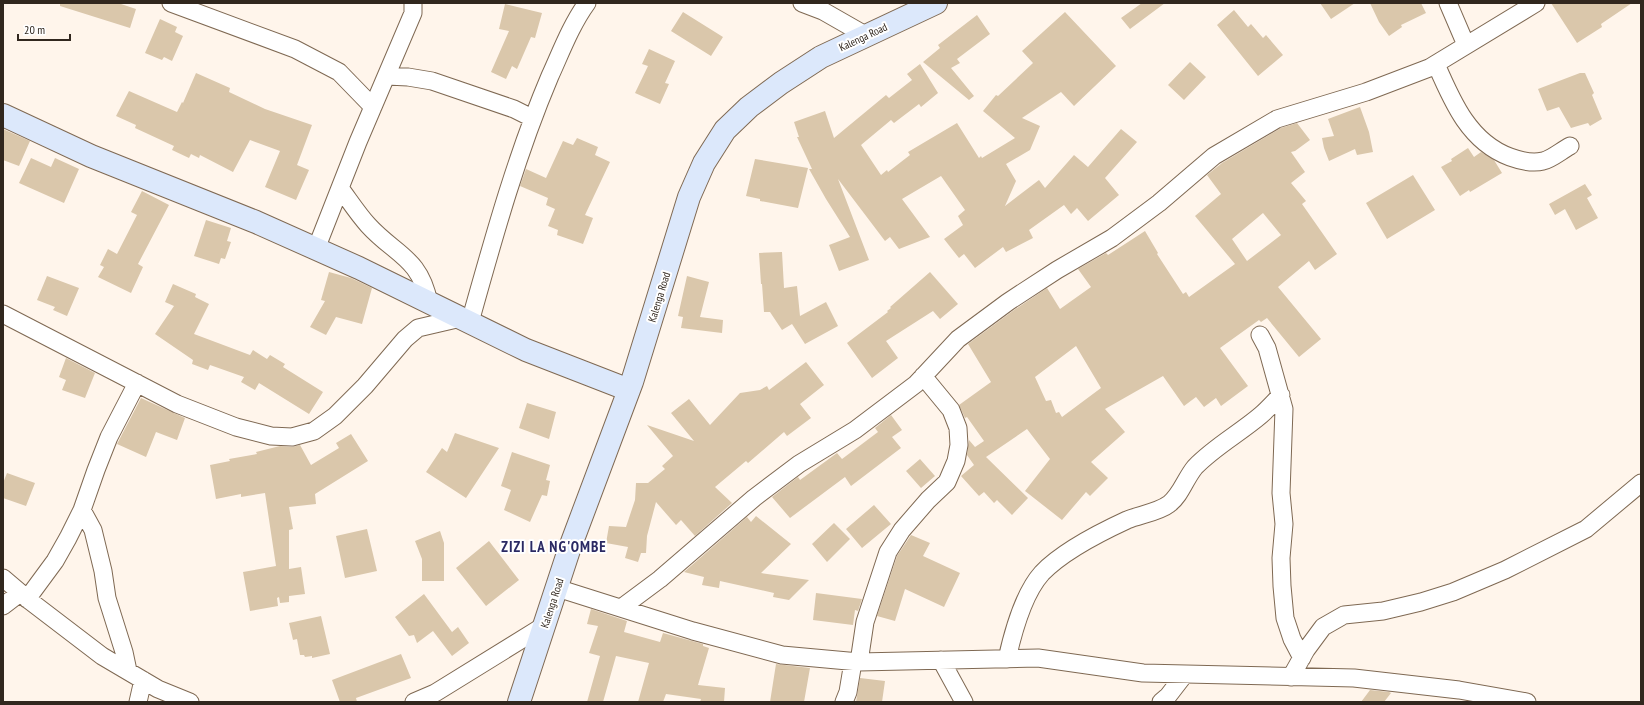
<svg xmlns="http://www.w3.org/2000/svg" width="1644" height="705" font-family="'PT Sans Narrow',sans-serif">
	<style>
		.building { fill: #dac7ab; fill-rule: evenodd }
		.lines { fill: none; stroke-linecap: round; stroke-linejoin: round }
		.street-casing { stroke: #7f6953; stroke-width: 19 }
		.secondary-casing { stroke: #7f6953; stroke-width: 24 }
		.street { stroke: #fff; stroke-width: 17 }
		.secondary { stroke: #dce8fb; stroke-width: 22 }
		.labels { text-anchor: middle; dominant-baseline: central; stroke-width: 4; stroke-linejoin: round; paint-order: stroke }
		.street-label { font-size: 11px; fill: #31271e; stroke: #fff }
		.district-label { font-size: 15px; font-weight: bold; letter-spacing: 1px; fill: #2a2963; stroke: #fff }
	</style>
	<rect width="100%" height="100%" fill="#fff5eb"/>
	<path class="building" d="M60,3h58l18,6 -6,19 -70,-22z
		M1142,3h23l-35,26 -9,-11z
		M1320,3h35l-24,16z
		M1370,3h51l5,10 -25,12 1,2 -13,9 -10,-14z
		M1551,3h81l-31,21 1,3 -25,16z
		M505,4l37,9 -7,25 -4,-1 -14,32 -5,-3 -6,13 -15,-7 18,-41 -10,-2z
		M1234,10l14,17 3,-3 12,14 3,-3 17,20 -25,21 -41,-51z
		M683,12l40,25 -12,19 -40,-25z
		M1065,12l51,54 -42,40 -13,-14 -39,26 18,8 -10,24 -24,14 10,17 -11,25 34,-26 6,8 29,-33 14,12 33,-38 16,13 -32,36 14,17 -31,26 -11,-13 -6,6 -7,-9 -35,25 4,8 -27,14 -3,-5 -28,21 -11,-14 -5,4 -15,-19 19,-14 -5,-9 7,-6 -24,-34 -39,23 28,38 -31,12 -9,-12 -5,4 -47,-62 31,81 -30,11 -10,-26 21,-8 -24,-38 -17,-30h3l-15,-32h2l-5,-15 31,-11 9,27 52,-43 3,3 23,-18 -5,-6 13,-10 18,29 -17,14 -2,-3 -25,19 -3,-3 -30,25 20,30 6,-5 1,2 22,-17 -2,-3 49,-29 22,35 2,-2 1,2 33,-20 -32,-27 13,-16 2,1 35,-33 -11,-12z
		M977,15l13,19 -33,25 3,4 -9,5 23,28 -5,4 -46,-38 17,-14 -2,-3z
		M160,19l17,8 -2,5 8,4 -11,25 -8,-4 -2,3 -17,-7z
		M649,49l26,12 -10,22 4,1 -9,20 -25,-11 13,-27 -6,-2z
		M1190,62l16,15 -22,23 -16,-15z
		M196,73l34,15 -1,4 36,17 47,16 -15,40 12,5 -13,30 -31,-13 15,-36 -30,-11 -17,32 -33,-17 -1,3 -8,-4 -2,4 -17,-8 2,-4 -39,-18 1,-3 -20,-9 13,-25 48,21 5,-10 1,1z
		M1580,73h5l9,20 -2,2 10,24 -12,7 -2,-3 -17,5 -12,-21 -12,4 -9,-22z
		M1360,107l9,25 4,20 -16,3 -2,-6 -26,12 -5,-13 -2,-10 12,-2 -6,-17z
		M1297,123l13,17 -15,11 -4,1 14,20 -14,11 15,18 -4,3 35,50 -22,16 -6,-9 -31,26 43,52 -22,18 -32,-39 -6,4 -2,-2 -39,28 28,38 -27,20 -5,-8 -12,9 -8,-10 -12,9 -21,-30 -58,33 20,23 -34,30 17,16 -18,18 -4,-4 -24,28 -37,-29 25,-32 -23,-30 -41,28 42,41 -16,17 -15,-15 -3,3 -10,-11 -5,4 -18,-20 13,-11 -7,-10 2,-15 6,7 9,-6 -17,-24 -2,1 -6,-13 32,-23 -23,-38 46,-34 33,-22 13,21 31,-22 -13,-18 28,-16 2,2 37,-24 13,22 -1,1 26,40 3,-2 3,5 46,-33 -40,-48 26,-22 -14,-19 15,-12 59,-35zM1263,213l18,22 -34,26 -15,-22zM1076,346l25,42 -39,29 -3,-5 -3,1 -5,-13 -5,1 -11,-24z
		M3,129l27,12 -11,25 -16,-6z
		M577,138l21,9 -3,8 15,7 -25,53 8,3 -10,26 -26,-9 1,-5 -10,-4 7,-17 -9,-4 2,-7 -28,-12 6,-17 20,9 17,-37 10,4z
		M1468,148l6,9 7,-5 13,8 8,13 -32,19 -1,-2 -9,6 -19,-29 11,-6 -1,-2z
		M31,158l20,9 4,-9 24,11 -15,34 -45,-20z
		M755,159l53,9 -10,40 -38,-7v-2l-14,-3z
		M1413,175l22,35 -48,29 -21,-36z
		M1585,184l7,11 -5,3 11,20 -22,12 -11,-21 -10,6 -6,-11z
		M142,191l27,14 -31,59 5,3 -12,26 -33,-16 6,-10 -4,-2 8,-16 9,5 20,-39 -6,-3z
		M206,220l25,8 -4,13 4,1 -6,17 -4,-1 -2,6 -25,-8z
		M782,252l2,36 13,-2 3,30 26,-14 12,24 -33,18 -13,-20 -10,6 -12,-18h-6l-2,-28h-1l-2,-31z
		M329,272l22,6 21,10 -10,36 -26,-7 -10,18 -16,-8 15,-26 -4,-1z
		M930,272l28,32 -18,15 -7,-8 -47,30 12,17 -26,20 -25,-35 41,-31 -1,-1 4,-3 -1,-1z
		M47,276l32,12 -12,28 -14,-6 2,-3 -18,-7z
		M687,276l22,6 -9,35 23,3 -1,13 -41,-5 2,-11 -5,-1z
		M173,284l23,10 -1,3 14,7 -15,30 56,21 3,-5 14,9 3,-4 15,9 -2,3 40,25 -14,22 -50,-31 -4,7 -14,-8 3,-5 -34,-12 -2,5 -16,-6 1,-4 -38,-26 19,-28 -9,-4z
		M66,358l29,15 -10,25 -23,-8 4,-10 -7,-3z
		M806,362l18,23 -24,19 11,14 -24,18 -3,-4 -36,31 -2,-2 -31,26 17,16 -37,33 -14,-16 -5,5 -20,-23 -9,34 -1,17h-5l-3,9 -13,-4 3,-11 -22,-4 3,-17 17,1 9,-27 1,-17h12l17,-14 -3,-3 11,-10 -26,-31 47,16 -23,-28 18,-14 21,26 30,-32 20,-3 7,-4 2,4z
		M141,398l44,20 -8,22 -21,-8 -10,25 -29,-13z
		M527,403l29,9 -7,27 -30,-11z
		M891,415l11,15 -10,7 9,11 -50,38 -6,-9 -55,41 -18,-21 26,-20 2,3 37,-27 5,6 36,-27 -3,-4z
		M455,433l44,15 -33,50 -40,-26 16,-24 5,4z
		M351,434l17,27 -53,33 1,10 -27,3 4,22 -4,1v39l12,-2 4,27 -16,2v6l-9,1 -1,-6 -2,1 1,8 -28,5 -7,-39 33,-6 -11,-73 -24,4v-3l-25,5 -6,-34 20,-4 -1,-2 28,-5 -1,-2 24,-6 12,1 8,-2 11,20 28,-17 -3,-5z
		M512,452l38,13 -4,15 4,1 -3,15 -5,-1 -12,27 -26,-12 7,-20 -10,-4z
		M920,459l15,17 -14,12 -15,-17z
		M7,473l28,10 -9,23 -23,-8v-15z
		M874,505l17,19 -29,24 -16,-19z
		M756,516l35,28 -30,29 48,7 -20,20 -16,-3 1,-4 -54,-12 -1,7 -17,-3 2,-8 -20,-5 63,-55 4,5z
		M834,523l16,16 -23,23 -15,-18z
		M367,529l10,42 -32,7 -9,-42z
		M440,531l4,12v38h-22v-22l-7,-18z
		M911,535l19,8 -7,13 37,17 -16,34 -39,-18 -10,32 -18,-5 20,-60z
		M489,541l30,39 -33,26 -30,-38z
		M816,593l46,6 -4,12 -3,-1 -2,15 -40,-5z
		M424,594l28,38 6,-5 11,16 -17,13 -19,-25 -16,12 -3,-8 -5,1 -14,-19z
		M591,609l36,12 -3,11 36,10 3,-9 40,11v2l6,2 -11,37 27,3 -1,14h-24l1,-3 -35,-5 -3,8h-25l11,-39 -33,-7 -13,46h-16l13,-46 -11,-3 9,-27 -11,-2z
		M321,616l9,38 -18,4v-2l-7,1 -1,-2h-4l-3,-16 -4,1 -4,-17z
		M401,654l10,24 -55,20 1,4h-17l-8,-22z
		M776,664l34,4 -6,34h-34z
		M860,678l25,3 -3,21h-26z
		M1370,690l19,2 2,1 -7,9h-23z"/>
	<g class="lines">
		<g class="street-casing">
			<path id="street" d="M171,3l124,46 44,23 34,35
				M802,3l21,8 42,24
				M1448,3l18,42
				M1436,64c16,37 33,78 74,93 11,4 22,7 33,4 9,-2 19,-11 27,-15
				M387,76l21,1 24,4 82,28 18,9
				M340,188c9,12 18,26 28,37 27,30 52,32 61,78
				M316,249l42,-107 55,-129v-10
				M3,314l174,90 59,23 35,9 21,1 22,-6 21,-15 30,-30 40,-47 13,-11 43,-10
				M470,322c23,-82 46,-166 80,-246 11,-24 21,-51 37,-73
				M1260,335l7,13 17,61 -3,84 3,31 -3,34 1,28 3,32 7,21 10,19
				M82,510l11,20 10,41 4,27 17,54 4,19
				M3,578l27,23 72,55 56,33 32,13
				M557,588l136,43 89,24 77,7 179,-4 105,15 211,5 105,12 68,12
				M27,599l28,-38 13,-23 14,-28 14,-40 13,-33 28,-54
				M3,606l17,-13
				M621,608l39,-29 94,-81 45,-34 56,-34 61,-46 42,-45 50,-37 49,-32 55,-32 47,-35 55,-47 63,-37 89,-27 63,-24 107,-65
				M1007,659c6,-27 16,-65 35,-86 20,-21 59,-41 85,-53 12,-5 32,-8 42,-16 12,-9 16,-25 26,-37 19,-20 45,-34 66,-52 7,-6 13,-13 20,-20
				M941,660l23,42
				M859,662l6,-40 23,-70 14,-22 26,-30 19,-18 9,-21 3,-16 -1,-17 -7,-18 -28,-34
				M1291,677l15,-27 17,-23 21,-12 39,-4 38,-9 32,-10 52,-22 81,-41 55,-46
				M138,702l5,-22
				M414,702l21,-9 110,-68
				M844,702l4,-10 5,-30
				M1161,702l7,-6 17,-22"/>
		</g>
		<g class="secondary-casing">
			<path id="secondary" d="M3,115l88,41 165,66 103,46 167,82 103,40
				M519,702l50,-152 63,-168 57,-185 15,-34 21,-33 24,-23 32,-24 40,-26 115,-54"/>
		</g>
		<use href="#street" class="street"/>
		<use href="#secondary" class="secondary"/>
	</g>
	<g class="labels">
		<g class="street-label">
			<text transform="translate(863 37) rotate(-25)">Kalenga Road</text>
			<text transform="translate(659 297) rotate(-73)">Kalenga Road</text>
			<text transform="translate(552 603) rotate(-72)">Kalenga Road</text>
		</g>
		<g class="district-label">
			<text x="554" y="546">ZIZI LA NG'OMBE</text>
		</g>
	</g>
	<rect width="1644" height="705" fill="none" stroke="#31271e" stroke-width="8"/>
	<path d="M18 34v6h52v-6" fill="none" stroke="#31271e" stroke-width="2"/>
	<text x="24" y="34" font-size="12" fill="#31271e" stroke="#ffffff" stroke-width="3" paint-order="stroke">20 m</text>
</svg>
